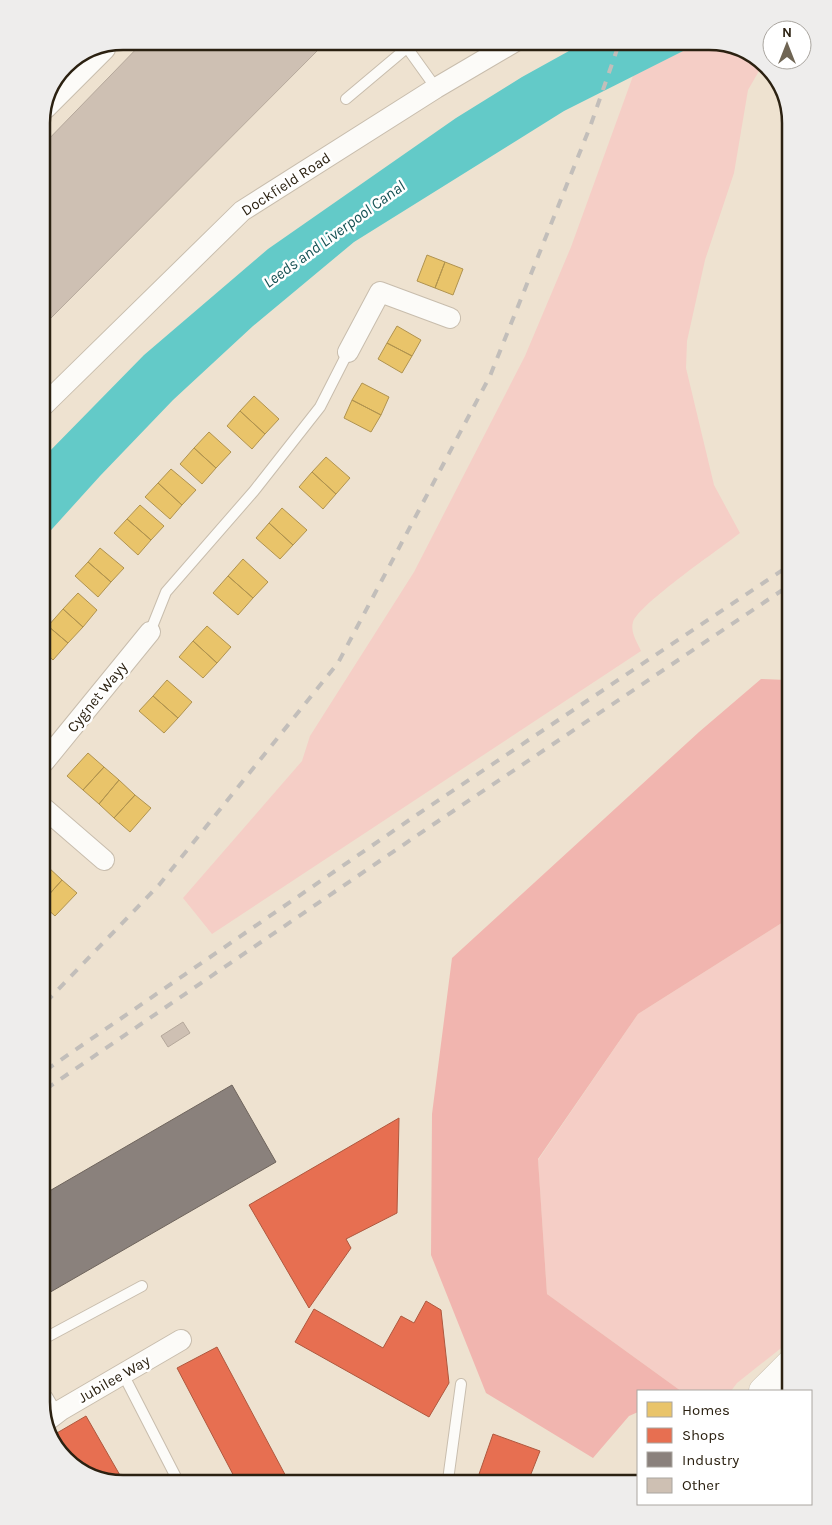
<svg xmlns="http://www.w3.org/2000/svg" width="832" height="1525" font-family="Karla,sans-serif">
	<style>
		.green { fill: #f5cec6 }
		.forest { fill: #f1b5af }
		.water { fill: #63cac8 }
		.homes { fill: #e9c46a; stroke: #b0934f }
		.shops { fill: #e76f51; stroke: #af583e }
		.industry { fill: #8a817c; stroke: #6e645c }
		.building { fill: #cec0b3; stroke: #b5a89b }
		.lines { fill: none; stroke-linecap: round; stroke-linejoin: round }
		.lane-casing { stroke: #c8bdad; stroke-width: 12 }
		.street-casing { stroke: #c8bdad; stroke-width: 22 }
		.secondary-casing { stroke: #c8bdad; stroke-width: 29 }
		.lane { stroke: #fcfbf8; stroke-width: 10 }
		.street { stroke: #fcfbf8; stroke-width: 20 }
		.secondary { stroke: #fcfbf8; stroke-width: 28 }
		.rail { stroke: #c2beba; stroke-width: 4; stroke-dasharray: 9 9; stroke-linecap: butt }
		.labels { text-anchor: middle; dominant-baseline: central; stroke-width: 5; stroke-linejoin: round; paint-order: stroke }
		.street-label { font-size: 15px; fill: #2b2111; stroke: #fff }
		.water-label { font-size: 16px; font-style: italic; fill: #165254; stroke: #fff }
		.rim { fill: none; stroke: #2b2111; stroke-width: 2.5 }
	</style>
	<rect width="100%" height="100%" fill="#eee2d0"/>
	<path class="green" d="M703,41h11l44,17 5,6 -15,26 -14,83 -29,87 -18,81 -1,27 28,117 26,48c-19,15 -101,71 -107,89 -3,10 4,20 8,29l-429,283 -29,-36 119,-137 8,-25 104,-164 111,-216 46,-109 62,-171z
		M788,919l2,422 -53,42 -6,8h-50l-134,-97 -9,-134 100,-146z"/>
	<path class="forest" d="M761,679l26,1 1,239 -150,95 -100,145 9,135 134,97h-43v21l-9,4 -36,42 -107,-65 -55,-138 1,-141 20,-156 247,-226z"/>
	<path class="water" d="M587,41h116l-139,70 -210,131 -101,84 -80,74 -73,76 -57,63v-81l101,-103 124,-106 188,-131 66,-41z"/>
	<path class="homes" d="M427,255l18,7 -10,26 -18,-7z
		M445,262l18,7 -10,26 -18,-7z
		M397,326l24,14 -9,16 -25,-13z
		M387,343l25,13 -10,17 -24,-14z
		M362,383l27,14 -8,18 -29,-15z
		M254,396l25,23 -14,15 -25,-23z
		M352,400l29,15 -10,17 -27,-14z
		M240,411l25,23 -13,15 -25,-23z
		M209,432l22,20 -15,16 -22,-20z
		M194,448l22,20 -14,16 -22,-20z
		M326,457l24,21 -14,16 -24,-22z
		M171,469l25,21 -14,15 -24,-22z
		M312,472l24,22 -13,15 -24,-22z
		M158,483l24,22 -12,14 -25,-22z
		M140,505l24,21 -13,14 -24,-21z
		M282,508l25,22 -14,15 -24,-22z
		M127,519l24,21 -13,15 -24,-22z
		M269,523l24,22 -13,14 -24,-21z
		M100,548l24,20 -13,14 -23,-20z
		M243,559l25,23 -15,16 -25,-22z
		M88,562l23,20 -13,15 -23,-21z
		M228,576l25,22 -15,17 -25,-22z
		M78,593l19,17 -14,17 -20,-18z
		M63,609l20,18 -15,16 -20,-17z
		M48,626l20,17 -15,17 -9,-8v-21z
		M207,626l24,21 -14,16 -24,-22z
		M193,641l24,22 -14,15 -24,-21z
		M167,680l25,22 -14,16 -25,-22z
		M153,696l25,22 -14,15 -25,-22z
		M88,753l16,14 -21,23 -16,-14z
		M104,767l15,13 -20,24 -16,-14z
		M119,780l16,15 -21,23 -15,-14z
		M135,795l16,13 -21,24 -16,-14z
		M48,867l14,13 -17,19v-29z
		M62,880l15,13 -22,23 -10,-9v-8z"/>
	<path class="shops" d="M399,1118l-2,95 -51,26 5,9 -42,60 -60,-103z
		M426,1301l15,9 8,73 -20,34 -134,-75 19,-33 69,39 18,-32 13,7z
		M217,1347l72,135h-52l-60,-114z
		M86,1416l39,68h-7l-41,-14 -27,-33z
		M493,1434l47,17 -11,28 -52,1z"/>
	<path class="industry" d="M232,1085l44,77 -229,132 -1,-101z"/>
	<path class="building" d="M144,41h183l-285,286v-181z
		M183,1022l7,11 -22,14 -7,-11z"/>
	<g class="lines">
		<g class="lane-casing">
			<path id="lane" d="M408,49l28,39
				M346,99l69,-58
				M150,632l16,-40 88,-101 66,-84 28,-55
				M47,1337l95,-51
				M123,1374l56,109
				M47,1396l10,17
				M448,1480l13,-96"/>
		</g>
		<g class="street-casing">
			<path id="street" d="M46,108l59,-59
				M348,352l32,-60 70,26
				M43,406l199,-195 194,-123 80,-47
				M44,762l106,-130
				M45,809l59,51
				M48,1420l13,-10 120,-70"/>
		</g>
		<g class="secondary-casing">
			<path id="secondary" d="M763,1391l28,-28"/>
		</g>
		<use href="#lane" class="lane"/>
		<use href="#street" class="street"/>
		<use href="#secondary" class="secondary"/>
		<path class="rail" d="M46,1002l113,-117 179,-222 152,-287 100,-249 30,-86
			M46,1070l372,-256 369,-247
			M46,1089l382,-261 359,-241"/>
	</g>
	<g class="labels">
		<g class="street-label">
			<text transform="translate(286 184) rotate(-33)">Dockfield Road</text>
			<text transform="translate(97 697) rotate(-51)">Cygnet Wayy</text>
			<text transform="translate(114 1379) rotate(-30)">Jubilee Way</text>
		</g>
		<g class="water-label">
			<text transform="translate(334 234) rotate(-36)">Leeds and Liverpool Canal</text>
		</g>
	</g>
	<path d="M0 0H832V1525H0ZM123 50H709A73 73 0 0 1 782 123V1402A73 73 0 0 1 709 1475H123A73 73 0 0 1 50 1402V123A73 73 0 0 1 123 50Z" fill="#eeedec" fill-rule="evenodd"/>
	<path class="rim" d="M123 50H709A73 73 0 0 1 782 123V1402A73 73 0 0 1 709 1475H123A73 73 0 0 1 50 1402V123A73 73 0 0 1 123 50Z"/>
	<rect x="637" y="1390" width="175" height="115" fill="#ffffff" stroke="#aaa6a0"/>
	<rect x="647" y="1402" width="25" height="15" fill="#e9c46a" stroke="#aaa6a0"/>
	<text x="682" y="1415" font-size="15" fill="#2b2111">Homes</text>
	<rect x="647" y="1428" width="25" height="15" fill="#e76f51" stroke="#aaa6a0"/>
	<text x="682" y="1440" font-size="15" fill="#2b2111">Shops</text>
	<rect x="647" y="1452" width="25" height="15" fill="#8a817c" stroke="#aaa6a0"/>
	<text x="682" y="1465" font-size="15" fill="#2b2111">Industry</text>
	<rect x="647" y="1478" width="25" height="15" fill="#cec0b3" stroke="#aaa6a0"/>
	<text x="682" y="1490" font-size="15" fill="#2b2111">Other</text>
	<g transform="translate(787 45)"><circle r="24" fill="#ffffff" stroke="#aaa6a0"/>
	<path d="M0-4L9 19L0 12L-9 19Z" fill="#6f6554"/>
	<text y="-8" font-size="14" font-weight="bold" text-anchor="middle" fill="#2b2111">N</text>
	</g>
</svg>
